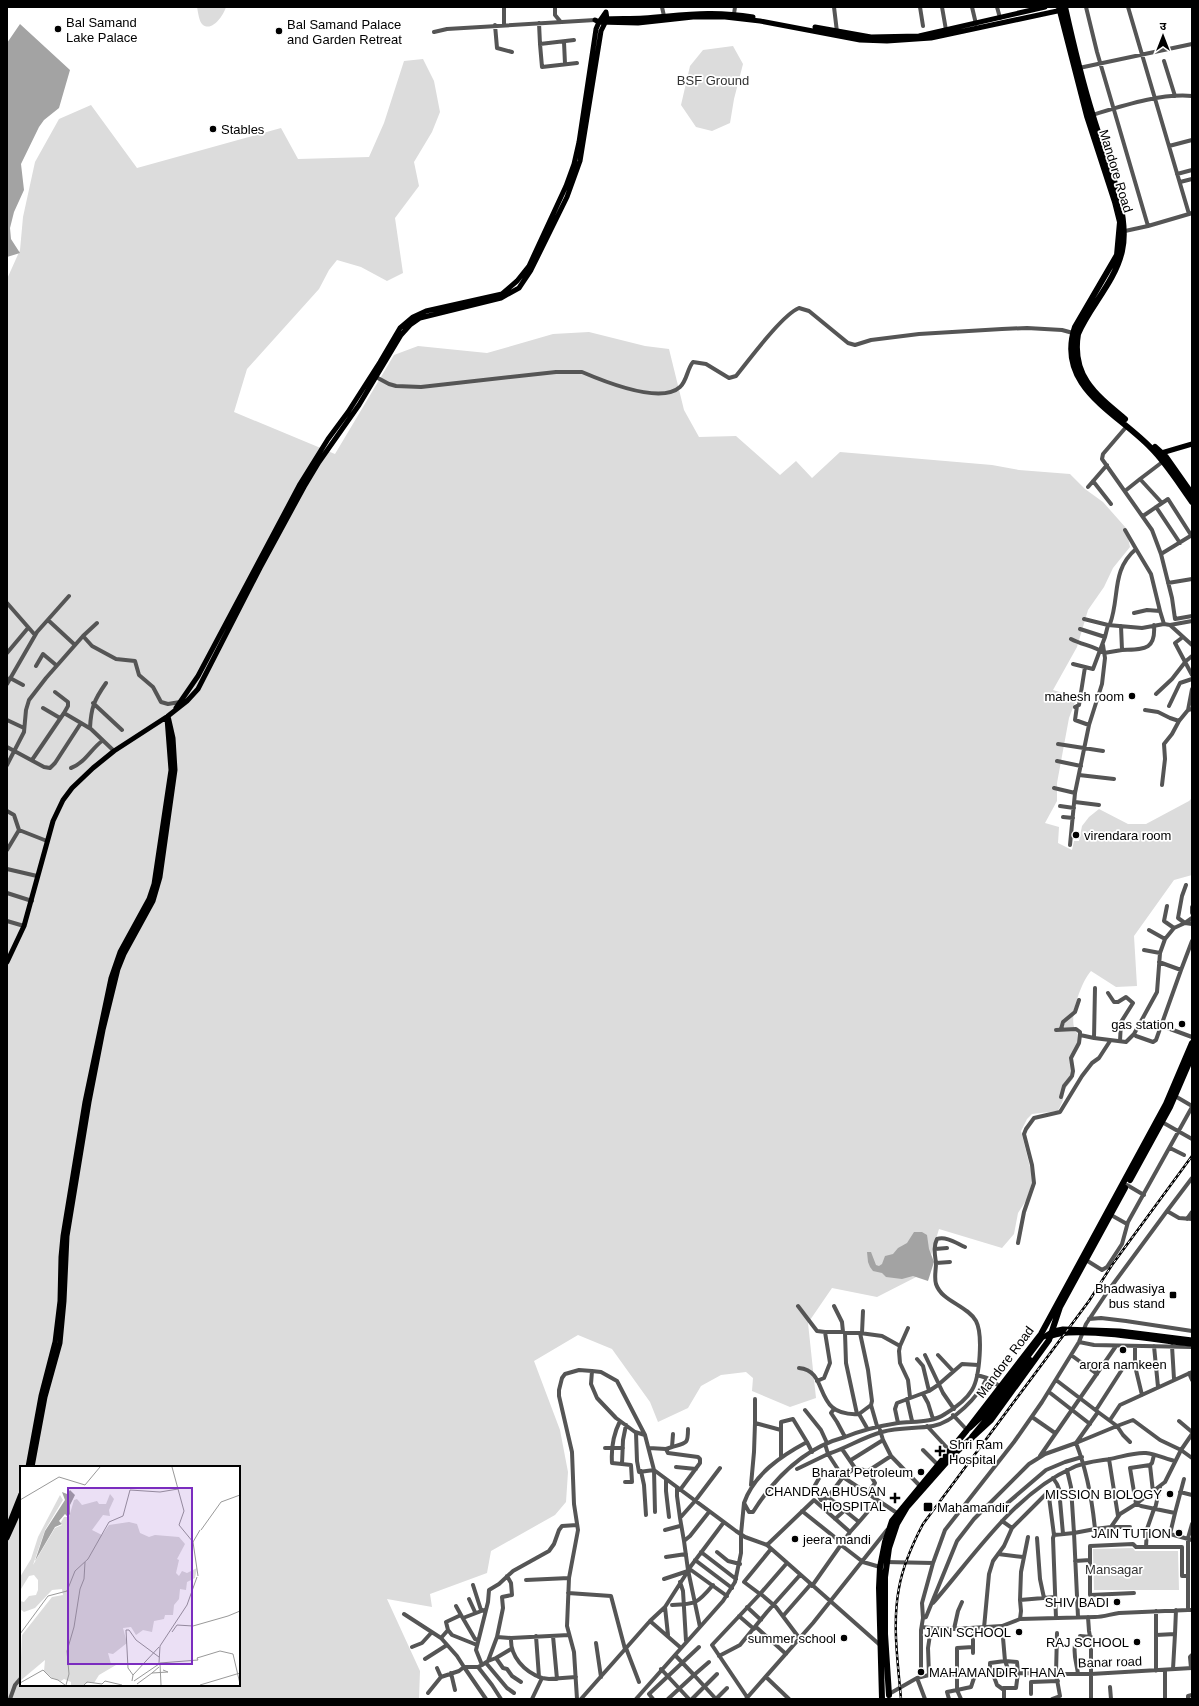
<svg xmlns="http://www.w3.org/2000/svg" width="1199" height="1706" font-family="Arial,'Noto Sans Devanagari',sans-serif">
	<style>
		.green { fill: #dcdcdc; fill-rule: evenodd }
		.water { fill: #a3a3a3 }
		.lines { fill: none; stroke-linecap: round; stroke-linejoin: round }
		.minor { stroke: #555; stroke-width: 4 }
		.major { stroke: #000; stroke-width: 5 }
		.highway { stroke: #000; stroke-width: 6 }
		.rail-casing { stroke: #000; stroke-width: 2.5 }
		.rail { stroke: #fff; stroke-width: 1; stroke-dasharray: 3; stroke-linecap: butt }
		.poi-dot { fill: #000; stroke: #fff; stroke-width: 1.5 }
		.labels { text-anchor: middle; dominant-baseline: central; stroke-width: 3.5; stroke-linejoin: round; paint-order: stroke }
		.poi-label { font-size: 13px; fill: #000; stroke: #fff; text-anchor: end }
		.park-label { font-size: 13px; fill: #333; stroke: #fff }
		.street-label { font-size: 13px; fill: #000; stroke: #fff }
		.inset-road { fill: none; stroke: #999; stroke-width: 1 }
		.view { fill: #7b2cbf; fill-opacity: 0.15; stroke: #7b2cbf; stroke-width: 2 }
		.inset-edge { fill: none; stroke: #000; stroke-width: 2 }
	</style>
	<rect width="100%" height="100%" fill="#fff"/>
	<path class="green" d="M197,7h29c-2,7 -13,25 -23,18 -4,-3 -5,-13 -6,-18z
		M733,46l10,18 -9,35 -4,24 -18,8 -16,-4 -15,-22 9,-39 13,-16z
		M423,59l11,22 6,31 -8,20 -18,30 5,24 -24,32 8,55 -16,8 -26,-14 -24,-7 -8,10 -10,19 -72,80 -13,43 101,42 59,-99 24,-9 69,7 66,-19 36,-2 56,14 24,3 15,61 15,27 37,-1 44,39 16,-14 16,17 28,-26 152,13 27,5 51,4 15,15 18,13 23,26 4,19 -17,21 -9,19 -16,23 -11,37 -24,43 24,7 -8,21 -12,65v18l-12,22 14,4 -1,16 14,7 2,-9h5l3,-15 7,-9 10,-8 29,15h18l43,-23 3,-3v77l-18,5 -40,56 3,50 -21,1 -25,-16c-9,10 -21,42 -17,56 1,3 4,7 6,11l-9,25 2,16 -9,11 -1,10 -5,11 -26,3 -5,5 -6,12 12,48 -6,20 -9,14 -4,21 -12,14 -63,-19 -13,43 -49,25 -45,-9 -24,35 8,75 -26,9 -38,-16 1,-13 -7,-6 -25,3 -20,11 -13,22 -30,14 -8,-20 -38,-53 -34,-14 -44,26 26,69 8,42 -2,30 -11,13 -64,36 -4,22 -57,21 2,13 -45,-8 33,72 -1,28h-412v-1420l13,-29 3,-33 12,-55 24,-43 32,-14 46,63 144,-40 17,31 71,-2 15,-34 20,-62zM21,1467h218v218h-218z
		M1133,1548l2,3h43l1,39h-85l-1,-41z"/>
	<path class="water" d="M20,24l50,46 -11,38 -15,12 -5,7 -18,37 3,26 -10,22 -4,16 1,11 9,14 -13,4v-214z
		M914,1232h8l5,3 2,14 5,13 -6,19 -15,-5 -11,3 -16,-2 -4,-4 -9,-2 -3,-4 -2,-5 -1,-10h4l5,13 3,1 3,-2 3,-8 8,-2 5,-6 9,-5z"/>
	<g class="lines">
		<path class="minor" d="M504,7v17
			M555,7v8l5,6
			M662,7l2,9
			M834,7l3,25
			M920,7l3,19
			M942,7l4,23
			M972,7l4,17
			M997,7l3,11
			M1086,7l11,45 51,174 41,-12
			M1128,7l61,207 3,-1
			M734,14l1,-7
			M539,23l1,21 34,-4
			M495,25l2,23 15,4
			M434,32l13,-3 148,-9
			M564,42l1,22
			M540,44l2,23 35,-4
			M1164,61l11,35
			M1079,68l113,-24
			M1092,115c30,-9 69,-22 100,-19
			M1169,146l23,-6
			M1177,174l15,-4
			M1180,182l12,-3
			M1125,231l23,-5
			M376,377l13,7 7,2 25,1 135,-15h26c21,9 78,33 98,15 7,-6 7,-18 13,-25l13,2 23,14 7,-2c13,-16 46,-61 63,-68l10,3 39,32 7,2 16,-5 48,-6 83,-5 25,-1 35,2 11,3
			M1127,426l-24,28 -1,5 50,71 9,24 31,-19
			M1093,481l18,23
			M1088,487l19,-22
			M1125,491l15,-12
			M1162,503l-22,-24 25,-19
			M1156,507l24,36
			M1143,516l25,-17 23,36
			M1161,554l11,44 3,21 17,-3
			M1168,583l24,-4
			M7,603l28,32
			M1160,611l4,13
			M1134,613l13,-3 13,1 -9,-37 -15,-25
			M1084,619l24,6
			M48,620l27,25
			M1110,624c10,-27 1,-54 26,-75l-11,-19
			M1170,625l22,20
			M1121,626l1,24c21,-1 34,1 32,-25
			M1080,629l25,8
			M83,636l14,-13
			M1183,637l-8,6 17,32
			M1071,639c11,6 24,7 33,14l18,-3
			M7,653l21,-25
			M1073,664l20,5 12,-32 3,-12 34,3 22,-4 6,1 22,-4
			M36,666l7,-12 13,11
			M10,678l13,7
			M7,684l30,-52 32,-36
			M55,692l13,10v4l-4,7
			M1156,694l16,-15 14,-18 6,-5
			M93,703l29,27
			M1077,706l-2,14 14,5
			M1169,706l11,-23 12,-4
			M1075,707l4,-2 6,-38
			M43,708l17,10
			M1145,710l13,2 12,6 9,3 9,-11 4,-1
			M1188,710l4,-21
			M7,720l17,8
			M90,728c1,-20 4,-28 16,-45
			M1058,744l45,7
			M7,747l37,20 6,1 5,-5 26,-40 10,6 23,22
			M32,760l32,-47 17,10
			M1057,761l24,5
			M7,765l17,-33 2,-22 3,-10 17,-22 37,-42 9,10 24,13 19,2 4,14 14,12 8,15 7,2 12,-2
			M71,768c14,-5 20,-19 31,-27
			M1079,775l35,4
			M1162,785l3,-26 -1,-15 8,-10 7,-13
			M1054,788l21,5
			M1075,802l24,3
			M1060,806l14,2
			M7,811l7,4 5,15
			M1063,817l10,1
			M1070,845l5,-52 14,-68 13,-41 3,-26 -2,-13
			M7,850l12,-20 28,11
			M7,869l30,7
			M1186,885l-4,11 -4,22 7,5 7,-5
			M7,893l25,8
			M1167,906l-3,15 10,7
			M1192,907v6
			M7,921l17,5
			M1149,930l16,9
			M1144,950l16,3
			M1159,962l22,8 11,-29
			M1095,988l-1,50 32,4 8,-8 23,-42 3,-39 5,-14 9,-11 11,-5 7,1
			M1108,993l6,9h4l8,-5 7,6 -12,19 -1,19
			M1162,1026l30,11
			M1061,1029l2,-7 12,-10 4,-12
			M1056,1030l20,-1 4,3v3
			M1134,1034l2,2 17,6 3,-2 25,-70
			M1175,1096l17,10
			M1061,1097l3,-11 8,-10 1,-5 -2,-13 8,-15 1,-8 14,3
			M1162,1122l30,17
			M1170,1148l14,7
			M1127,1185l17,10
			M1167,1211l25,-33
			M1111,1215l16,9
			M1187,1219l5,-7
			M1018,1243l6,-31 10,-29 -2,-18 -8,-31 2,-5 8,-11 26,-6 22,-36 10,-13 7,-5 11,-17
			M935,1249l12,-1
			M1086,1260l16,10 5,-3 15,-23 6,-22 64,-115
			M936,1263l14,-1
			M798,1306l19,25 8,1 5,31 -6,15 -7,3
			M1089,1319l12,-1 25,3 66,10
			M908,1328l-8,18 -1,5 1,12 8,17 2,17
			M825,1332h18l-1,-10 -8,-16
			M862,1333l1,-22
			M1079,1342l15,3 98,2
			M1154,1346l4,41
			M1172,1346l2,33
			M925,1355l18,38 11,16
			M938,1355l15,16
			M1071,1355l26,19
			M917,1359l6,7 6,25
			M1135,1366l7,29
			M799,1368c32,3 12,49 60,46
			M592,1371l9,1 16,9 28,54
			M1189,1373l3,7
			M987,1378l14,9
			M1049,1392l41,32
			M923,1394l5,9 5,16
			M907,1399l5,22
			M871,1405l6,21
			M805,1410l16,20 6,13
			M1096,1410l27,-42 12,-2v-20
			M1098,1412l19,14 -41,17c11,28 16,56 19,86l16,-2 9,-13 16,-10 -6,-36 20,-3
			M857,1414l-11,-51 -1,-30h15
			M953,1415l14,15
			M1032,1417l23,16
			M1110,1420l10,-15 72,-33
			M620,1421c-6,12 -9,27 -8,42l10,1
			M1179,1421l13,11
			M755,1423v-24
			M898,1423l-3,-14 2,-6 32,-12 9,-6 24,-21 16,1
			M927,1426l23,25
			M867,1428l-8,-14 12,-9 1,-4 -4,-31 -8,-37 22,3 18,10
			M880,1430l3,10 8,16 29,30
			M636,1433l1,28 2,11 15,-2 1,42
			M1192,1434l-11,16 11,8
			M845,1437c17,-7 34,-11 53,-14 15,-2 34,0 47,-9 10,-6 21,-14 27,-24 8,-13 11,-56 4,-69 -9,-16 -34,-19 -40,-37 -2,-7 0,-14 0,-21 -1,-8 -3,-16 1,-24 9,-3 19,4 28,8
			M807,1442l5,10
			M1130,1442l-7,-7 -6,-9 16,-6 27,20 21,10 -16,32 -29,22 5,2 34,7 9,-34
			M672,1447c15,-4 16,-3 16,-18
			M605,1448h18
			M649,1448l17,1 6,-2 1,-13
			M666,1449l2,4 30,4 2,2v4l-20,27
			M842,1449l13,19 13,3 23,-15
			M923,1450l15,15
			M1040,1456l76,-110
			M1109,1459l9,57
			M851,1460l32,-20
			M676,1467l20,2
			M797,1469l31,-15 -3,-10
			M641,1471l3,14 2,30
			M843,1477l54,36
			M1053,1478l4,6 2,5 4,45
			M666,1480v11l3,26
			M625,1482h7l-1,-17 -9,-1 1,-24 3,-15
			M751,1485l3,-33 1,-29 26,7
			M677,1488v8l3,22 15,-17 25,-33
			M1153,1492l-3,-27 2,-2 2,-8
			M1180,1492l12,3
			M867,1494l8,-11 -7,-12
			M828,1497l-3,2 -4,1 -7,-13 8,-14 3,-1 18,5 -15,-23c19,-6 35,-17 54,-22 17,-5 34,-3 51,-6 21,-4 45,-29 54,-48l-10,-3
			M1049,1497l5,38
			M744,1503c10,-29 37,-47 63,-61l-14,-23 -12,3v36
			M987,1506h17l42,-36 19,-8 17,-5
			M1154,1509l-7,20 -1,18h36v29h6v34h4
			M1155,1509l5,-22
			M802,1511l40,32
			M1175,1513l-5,21 22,6
			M680,1518l4,23 6,-5 19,-24
			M835,1519l10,-9
			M1002,1521l10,7
			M859,1522l18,-21
			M1111,1527h19
			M665,1530l15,-4
			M850,1532l9,-10 -31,-25 15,-20 12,-9
			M1037,1538l3,41 4,19
			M684,1541l4,29 36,-48
			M767,1545l47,-45 36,32 -38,54
			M841,1545l22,17 17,5
			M771,1549l-27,33 16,12 27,-31
			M701,1552l35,27
			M717,1552l11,9 12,3
			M998,1554l25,3
			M666,1557l20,-3
			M695,1560l37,28
			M1075,1561l15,-1
			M885,1562l48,1 12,-33 69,-88 28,-40 37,-60 7,-18 22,-33 59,-80 12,7 13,1
			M933,1563l-11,40 1,15 3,-1 31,-76 17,-22 55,-55 16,-10 31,-11 22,-31 -42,-32
			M1188,1576v-38l4,-14
			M664,1579l27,-9 36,26
			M526,1580l43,-2
			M680,1582l3,9 3,50
			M473,1585l8,25
			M568,1593l43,3 14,53
			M1134,1593l-44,2v-49l43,-2 3,3h10
			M469,1599l6,13
			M1020,1600l1,-28 7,-35
			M933,1603c41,-47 81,-109 139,-135 11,-6 25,-7 38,-9 11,-2 25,-7 36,-6 10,1 20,6 29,8
			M672,1605c24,-1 25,-1 41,-20
			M456,1606l5,9
			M665,1607l3,28
			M747,1607l14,13
			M1156,1611v24l19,-1 1,-24
			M404,1614l37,24 16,18 7,11 -5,4 -18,6 -13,16
			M739,1616l15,13
			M783,1616l28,-32
			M1078,1617l-4,-84 21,-4
			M1088,1617l1,14 2,11v57
			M463,1618l21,-8
			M1056,1618l-3,-80 1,-3 20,-2 -3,-46 -4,-17
			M1020,1619l1,-8 -1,-11 35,-3
			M650,1621l15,-14 23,-36
			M1002,1626l18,-7 75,-2c8,0 16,-3 24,-4 23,-1 46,-2 69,-3
			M700,1627l23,-26 12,-19 6,-29v-19l3,-31 5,9h4c22,-35 51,-64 92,-75l-8,-15 -6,-9 3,-4
			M756,1627l30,27
			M922,1627l9,1 -3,20 1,27
			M931,1628l23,1 4,-18 4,-9
			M984,1628l5,-54 4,-13 11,-15 8,-18 36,-36
			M954,1629l48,-3 3,35 12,1 1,11 -2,15h-13
			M973,1629v24
			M448,1630l4,5 25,10
			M1156,1635v36
			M536,1636l3,41
			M553,1636l4,43
			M497,1637l6,-29 -1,-11 10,-2 -1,-12 -4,-7
			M441,1638l7,-8 -2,-8 15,-7 14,24 3,1
			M596,1643l5,34
			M412,1647l10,-4 10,-11
			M626,1648l13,34
			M675,1655l25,-28 -12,-57
			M719,1656l21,-11 27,-33 33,-37
			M496,1658l7,10 4,1 5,7 9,6
			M425,1659l22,-14
			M488,1661l8,-3 15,-9
			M486,1663l21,25 7,5
			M482,1665l6,-4 9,-24 14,1
			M478,1667h-14l22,32
			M437,1668l4,9
			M1191,1668l-1,-11 2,-2
			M661,1669l28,30
			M1173,1669l2,-35
			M1165,1670v29
			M451,1673l4,17
			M990,1674v-11l15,-2 5,13
			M993,1674l4,11 7,5v9
			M1078,1674c-1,-10 -5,-18 -3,-29l5,-4v-5l11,1
			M694,1675l15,-13
			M766,1677l23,22
			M921,1677v-47l2,-12
			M542,1678c-18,-6 -32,-22 -31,-40l58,-3
			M917,1678l8,21
			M1110,1687l1,12
			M889,1694l28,-16 12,-3 89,-2 73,1 101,-6
			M1031,1694v-12l27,-1
			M747,1697l-35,-52 48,-51 2,1 14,12 24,32
			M10,1699l5,-14 6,-7
			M501,1699l-9,-14 -14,-18 4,-2 -6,-15 12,-48 1,-12 10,-6 14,-13 36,-20 5,-7 5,-14 3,-4 15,-1
			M532,1699l10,-21 7,1 27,-2
			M577,1699l-3,-47 -7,-26 2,-48 9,-48 -4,-26 -2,-52 -13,-56v-6l3,-12 3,-4 14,-4 13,1 -1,13 6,14 19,20 19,14 10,3 9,35 82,61 9,6 22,8 113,100
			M581,1699l69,-78 31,27
			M636,1699l39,-44 19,20
			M653,1699l-4,-5 50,-47
			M668,1699l26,-24 22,24
			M692,1699l25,-25
			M716,1699l11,-11
			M746,1699l67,-76 74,-93
			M949,1699l-2,-7 10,-2v-42l16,-1
			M961,1699l-4,-9 14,-3 4,-12
			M1052,1699l8,-3 -4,-22 1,-41
			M1188,1699v-3l4,-1"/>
		<path class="major" d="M604,19c13,-1 26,0 40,-1 40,-3 68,-8 109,-1
			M595,20l4,2 39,1 55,-6h32l35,4 100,19 27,1 44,-3 131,-28
			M815,27l56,10 48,-1 126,-29
			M1158,454l34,-10
			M7,962l17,-36 29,-105 10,-21 9,-12 21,-20 21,-17 54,-35 19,-15 11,-12 62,-121 44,-81 15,-25 40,-57 42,-70 9,-10 10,-7 81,-20 18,-10 12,-18 36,-73 13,-36 21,-130 6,-12 -1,-7 -7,10 -3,7 -17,113 -5,22 -8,22 -37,80 -12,15 -15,13 -76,17 -13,6 -13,11 -20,34 -32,50 -20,27 -28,45 -102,192 -22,32
			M1048,1338c20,-14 116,4 144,6
			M970,1428l15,-14 57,-76 11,-7 10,-2 57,2 72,9
			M972,1436l20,-24 39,-52
			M28,1467l13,-71 14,-54 5,-41 1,-44 2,-21 22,-134 26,-124 9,-26 29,-53 5,-15 17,-114 -4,-52
			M32,1467l13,-70 15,-54 4,-42 3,-65 22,-134 14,-72 15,-61 6,-15 29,-53 7,-24 15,-107 -2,-32 -5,-22
			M7,1529l14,-35
			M7,1538l14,-31"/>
		<path class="highway" d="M1059,7l28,109 28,86 5,20 -3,33 -42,72c-20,60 43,86 76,121 16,16 28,36 41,54
			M1065,7c8,36 17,74 28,109 11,38 38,97 29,135 -7,31 -32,55 -44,83 -7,42 18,61 47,85
			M1155,447l11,10 26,37
			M1130,1180l40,-73 22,-51
			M889,1695l-4,-61v-57l4,-29 8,-24 10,-17 45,-51 39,-36 58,-80 11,-33 65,-119
			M882,1699l-3,-111 1,-21 5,-25 7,-21 75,-91 74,-96 125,-230 26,-61"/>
		<g class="rail-casing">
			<path id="rail" d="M901,1699c-3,-36 -9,-75 -2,-111 4,-23 13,-43 24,-64l166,-223 23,-36 80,-109"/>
		</g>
		<use href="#rail" class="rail"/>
	</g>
	<g class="poi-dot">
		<circle cx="58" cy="29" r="4"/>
		<circle cx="279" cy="31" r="4"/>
		<circle cx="213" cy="129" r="4"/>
		<circle cx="1132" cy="696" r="4"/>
		<circle cx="1076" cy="835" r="4"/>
		<circle cx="1182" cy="1024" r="4"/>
		<rect x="1169" y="1291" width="8" height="8" rx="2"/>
		<circle cx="1123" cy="1350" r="4"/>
		<path d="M938 1445h4v4h4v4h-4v4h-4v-4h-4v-4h4z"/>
		<circle cx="921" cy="1472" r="4"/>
		<circle cx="1170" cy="1494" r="4"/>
		<path d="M893 1492h4v4h4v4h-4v4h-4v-4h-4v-4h4z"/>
		<rect x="923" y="1502" width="10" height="10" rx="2"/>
		<circle cx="1179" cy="1533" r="4"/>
		<circle cx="795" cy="1539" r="4"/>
		<circle cx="1117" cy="1602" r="4"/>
		<circle cx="1019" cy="1632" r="4"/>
		<circle cx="844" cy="1638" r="4"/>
		<circle cx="1137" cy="1642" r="4"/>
		<circle cx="921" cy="1672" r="4"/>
	</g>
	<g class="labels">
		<g class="poi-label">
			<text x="66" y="22" text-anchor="start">Bal Samand<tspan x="66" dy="15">Lake Palace</tspan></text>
			<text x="287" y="24" text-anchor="start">Bal Samand Palace<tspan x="287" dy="15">and Garden Retreat</tspan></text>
			<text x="221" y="129" text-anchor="start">Stables</text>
			<text x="1124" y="696">mahesh room</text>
			<text x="1084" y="835" text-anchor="start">virendara room</text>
			<text x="1174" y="1024">gas station</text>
			<text x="1165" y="1288">Bhadwasiya<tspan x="1165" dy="15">bus stand</tspan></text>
			<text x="1123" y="1364" text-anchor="middle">arora namkeen</text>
			<text x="949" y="1444" text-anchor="start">Shri Ram<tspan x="949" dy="15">Hospital</tspan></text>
			<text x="913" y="1472">Bharat Petroleum</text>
			<text x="886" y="1491">CHANDRA BHUSAN<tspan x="886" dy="15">HOSPITAL</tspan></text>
			<text x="1162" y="1494">MISSION BIOLOGY</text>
			<text x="937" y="1507" text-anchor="start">Mahamandir</text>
			<text x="1171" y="1533">JAIN TUTION</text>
			<text x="803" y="1539" text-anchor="start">jeera mandi</text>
			<text x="1109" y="1602">SHIV BADI</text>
			<text x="1011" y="1632">JAIN SCHOOL</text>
			<text x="836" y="1638">summer school</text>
			<text x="1129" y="1642">RAJ SCHOOL</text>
			<text x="929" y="1672" text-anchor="start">MAHAMANDIR THANA</text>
		</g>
		<g class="park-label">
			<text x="713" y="80">BSF Ground</text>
			<text x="1114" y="1569">Mansagar</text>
		</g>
		<g class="street-label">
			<text transform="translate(1116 171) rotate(73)">Mandore Road</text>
			<text transform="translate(1005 1362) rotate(-53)">Mandore Road</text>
			<text transform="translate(1110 1662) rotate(-2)">Banar road</text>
		</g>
	</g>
	<g transform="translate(20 1466)">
		<rect width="220" height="220" fill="#fff"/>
		<path d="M90,28l4,5 -5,11 1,6 -7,-1 -11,15 10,5 7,-10 20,-3 8,2 3,9 9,4 6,-2 24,2 6,7 -8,15 2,1 -3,13 3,3 3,-5 5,2 10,-5 -2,10 -8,4 -1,8 -6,-1 -1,10 -5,6 -1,10h-8l-1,4 -10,2 -2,11 -9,-2 -7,5 -5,-8 -8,1 4,15 -14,11 -5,-1 3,11 5,1 -17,10 -5,8 -5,-1 -5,3h-13v-3l-7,-3 -3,2 -9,-3 -8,-7 1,-11 -25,21 2,-46 30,-38 11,-2 -1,-6 -10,1 -17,18 -11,4 -4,-3v-8l4,1 5,-6 7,-1 2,-5v-10l-4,-5 -5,1 -8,13 -1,-2v-10l11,-18 7,-22 22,-42 3,5 -18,30 -12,35 22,-37 7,-3 -1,-3 3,-5h5l5,-17 3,-1 5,6 15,-4 2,3h7z" fill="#dcdcdc"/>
		<path d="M50,24l5,5 -5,10v9l-2,3 -3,-3 -6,7 3,3 -7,3 -20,34 10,-30 20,-31 -3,-8 5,2z" fill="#a3a3a3"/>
		<path class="inset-road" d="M152,1l12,44 -5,14 14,17 5,34M110,24l30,2 18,-3M0,34l39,-23 26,8 15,-18M181,64l20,-28 19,-7M173,76l7,-12M152,166l5,-7 16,1 35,-10 12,-5M0,168l28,-38 19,-5 8,-20 13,-12 21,-37 14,-6 7,-26M139,197l1,-17 27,-41 10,-28M140,197l38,-3 -1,-2 23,-7 13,3 7,30M140,198l1,21M139,201l-7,6 16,-1 -5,-2M113,209l-5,-7 -2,-38h3l7,10 23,17M112,215l1,-6 26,-28M114,215l25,-17M0,217l23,-13 8,8 7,2 7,5M117,218l15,-11M46,219l3,-11 -2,-23 7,-24 6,-38 4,-10 1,-17M64,219l3,-3 15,2 3,-3 17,4M180,219l40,-12"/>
		<path class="view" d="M48,22h124v176h-124z"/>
		<rect width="220" height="220" class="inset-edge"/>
	</g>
	<rect width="1199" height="1706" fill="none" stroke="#000000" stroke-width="16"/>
	<g transform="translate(1163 36)" stroke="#ffffff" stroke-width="3" paint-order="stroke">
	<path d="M0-3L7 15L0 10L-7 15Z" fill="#000000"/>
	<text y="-6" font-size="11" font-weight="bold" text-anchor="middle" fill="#000000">उ</text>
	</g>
</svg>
